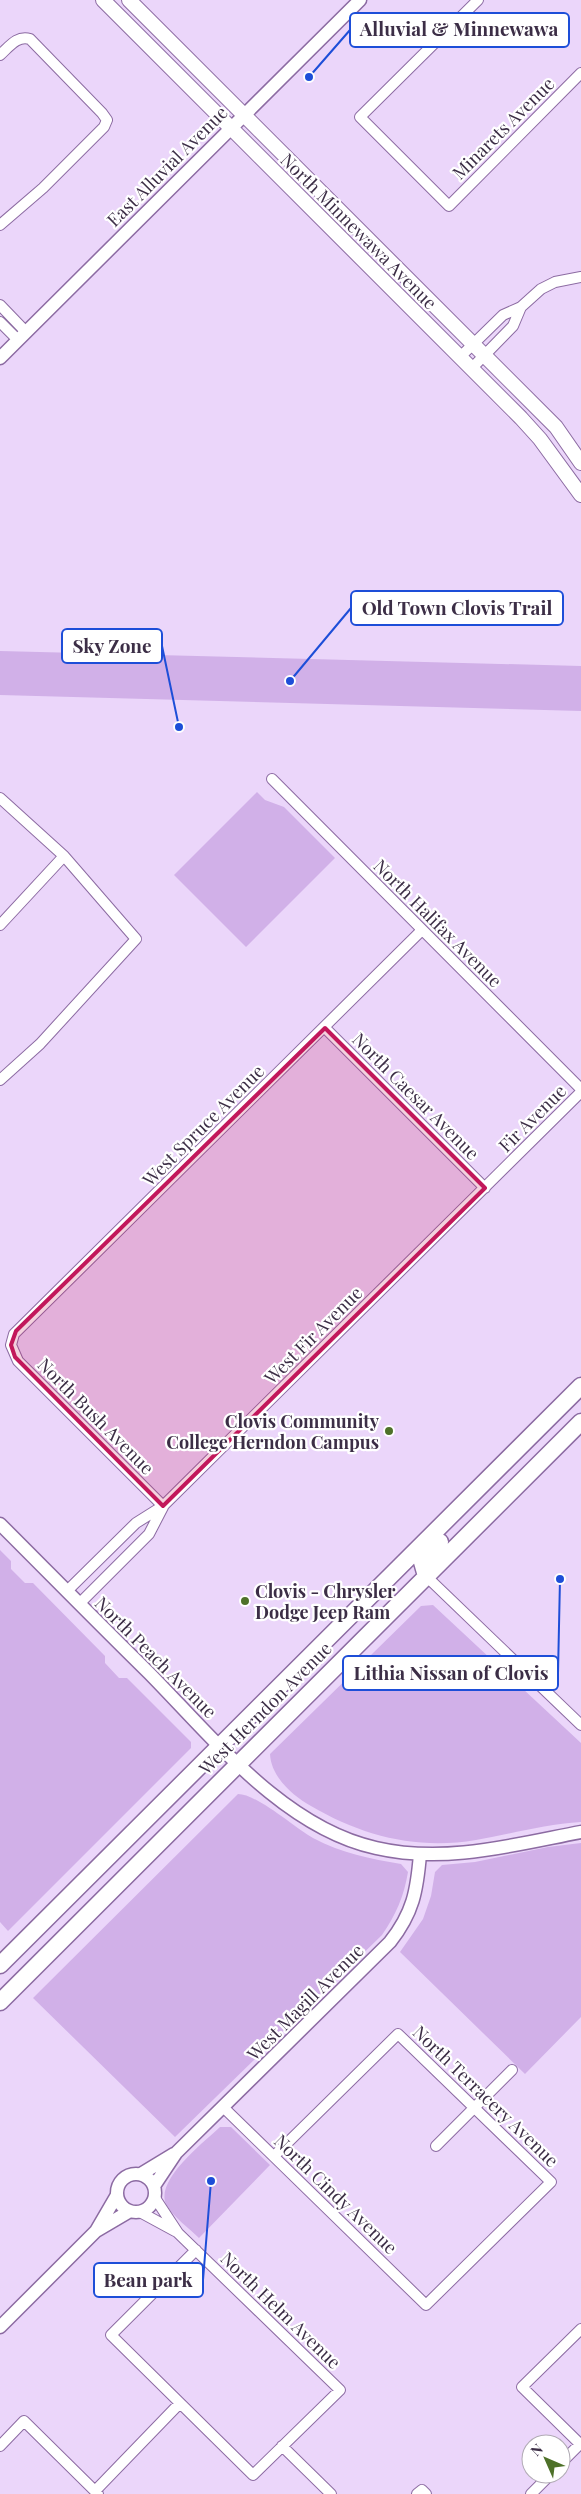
<svg xmlns="http://www.w3.org/2000/svg" width="581" height="2494" font-family="'Playfair Display',serif">
	<style>
		.green { fill: #d1b0e8 }
		.lines { fill: none; stroke-linecap: round; stroke-linejoin: round }
		.minor-casing { stroke: #8c6ba2; stroke-width: 12 }
		.tertiary-casing { stroke: #8c6ba2; stroke-width: 15 }
		.secondary-casing { stroke: #8c6ba2; stroke-width: 16 }
		.primary-casing { stroke: #8c6ba2; stroke-width: 19 }
		.minor { stroke: #fff; stroke-width: 10 }
		.tertiary { stroke: #fff; stroke-width: 12 }
		.secondary { stroke: #fff; stroke-width: 14 }
		.primary { stroke: #fff; stroke-width: 16 }
		.marked { fill: #c2185b; fill-opacity: 0.2; stroke: #c2185b; stroke-width: 4; stroke-linejoin: round }
		.poi-dot { fill: #4e7129; stroke: #fff; stroke-width: 2 }
		.labels { text-anchor: middle; dominant-baseline: central; stroke-width: 4.5; stroke-linejoin: round; paint-order: stroke }
		.street-label { font-size: 18px; fill: #3c2e46; stroke: #fff }
		.poi-label { font-size: 18px; font-weight: bold; fill: #3c2e46; stroke: #fff; text-anchor: end }
		.leader { fill: none; stroke: #1d4ed8; stroke-width: 2 }
		.callout-dot { fill: #1d4ed8; stroke: #fff; stroke-width: 2 }
		.callout { fill: #fff; stroke: #1d4ed8; stroke-width: 2 }
		.callout-label { font-size: 19px; text-anchor: middle; font-weight: bold; fill: #3c2e46 }
	</style>
	<rect width="100%" height="100%" fill="#ebd6fa"/>
	<path class="green" d="M0,651l581,15v45l-581,-16z
		M257,792l8,8 19,7 51,51 -89,89 -72,-72z
		M0,1550l11,11v8l14,14h8l72,73v7l14,15h8l64,64v6l-183,183 -8,-9z
		M433,1605l148,138v79c-36,2 -70,12 -105,18 -59,10 -114,-4 -165,-34 -18,-10 -40,-29 -41,-52l151,-148z
		M238,1794c19,0 57,34 75,44 28,15 58,21 88,26l7,8c-4,24 -12,43 -26,63l-207,202 -142,-139z
		M581,1843v174l-56,57 -125,-122 23,-33 8,-23 4,-24 7,-7 33,-3 73,-15z
		M220,2127h11l39,38 -71,73c-10,-10 -26,-21 -33,-34 -11,-24 38,-62 54,-77z"/>
	<g class="lines">
		<g class="minor-casing">
			<path id="minor" d="M478,0l-118,117 89,89 132,-133
				M0,55c9,-8 17,-20 30,-16l72,74 5,7 -3,7 -61,61 -43,37
				M0,305l26,27
				M0,322l18,18
				M460,357l43,-42 18,-8 20,-18 14,-7 26,-5
				M471,369l42,-43 8,-19
				M272,779l309,310
				M0,798l64,58 72,83 -96,105 -40,36
				M0,925l64,-69
				M325,1028l160,160
				M163,1506l-145,-145 -7,-16 3,-11 408,-404
				M426,1576l155,149
				M67,1591l69,-68 27,-17 418,-414
				M79,1604l70,-70 14,-27
				M223,2107l203,198 125,-123 -153,-148 -124,122
				M436,2146l76,-76
				M155,2198l23,35 162,157 -87,85 -142,-140 85,-85
				M140,2212l35,19
				M581,2329l-59,58 59,58
				M0,2446l24,-25 74,73
				M282,2446l49,48
				M561,2463l19,-19
				M95,2491l85,-88
				M417,2494l5,-4 4,4
				M531,2494l20,-20"/>
		</g>
		<g class="tertiary-casing">
			<path id="tertiary" d="M0,358l360,-358
				M0,1524c50,50 99,100 149,149 63,64 135,155 227,175 69,16 137,-3 205,-16
				M117 2193a19 19 0 1 1 38 0a19 19 0 1 1-38 0Z
				M141,2174l33,-20
				M154,2186l22,-33 214,-211c23,-29 27,-51 30,-88
				M96,2231l34,-20
				M0,2327l96,-96 21,-36"/>
		</g>
		<g class="secondary-casing">
			<path id="secondary" d="M103,0l418,418 19,21 41,56
				M129,0l427,427 25,36"/>
		</g>
		<g class="primary-casing">
			<path id="primary" d="M426,1576l-4,-14 18,-20
				M0,1965l581,-579
				M0,2002l581,-580"/>
		</g>
		<use href="#minor" class="minor"/>
		<use href="#tertiary" class="tertiary"/>
		<use href="#secondary" class="secondary"/>
		<use href="#primary" class="primary"/>
	</g>
	<path class="marked" d="M325,1028l160,160 -322,318 -148,-149 -4,-12 5,-14z"/>
	<g class="poi-dot">
		<circle cx="389" cy="1431" r="5"/>
		<circle cx="245" cy="1601" r="5"/>
	</g>
	<g class="labels">
		<g class="street-label">
			<text transform="translate(503 128) rotate(-45)">Minarets Avenue</text>
			<text transform="translate(167 166) rotate(-45)">East Alluvial Avenue</text>
			<text transform="translate(359 231) rotate(45)">North Minnewawa Avenue</text>
			<text transform="translate(438 923) rotate(45)">North Halifax Avenue</text>
			<text transform="translate(416 1096) rotate(45)">North Caesar Avenue</text>
			<text transform="translate(532 1118) rotate(-45)">Fir Avenue</text>
			<text transform="translate(203 1125) rotate(-45)">West Spruce Avenue</text>
			<text transform="translate(313 1335) rotate(-45)">West Fir Avenue</text>
			<text transform="translate(96 1416) rotate(45)">North Bush Avenue</text>
			<text transform="translate(156 1657) rotate(45)">North Peach Avenue</text>
			<text transform="translate(265 1708) rotate(-45)">West Herndon Avenue</text>
			<text transform="translate(305 2002) rotate(-45)">West Magill Avenue</text>
			<text transform="translate(486 2096) rotate(44)">North Terracery Avenue</text>
			<text transform="translate(336 2194) rotate(44)">North Cindy Avenue</text>
			<text transform="translate(281 2310) rotate(44)">North Helm Avenue</text>
		</g>
		<g class="poi-label">
			<text x="379" y="1421">Clovis Community<tspan x="379" dy="21">College Herndon Campus</tspan></text>
			<text x="255" y="1591" text-anchor="start">Clovis - Chrysler<tspan x="255" dy="21">Dodge Jeep Ram</tspan></text>
		</g>
	</g>
	<path class="leader" d="M309 77L350 30M290 681L351 608M179 727L162 646M560 1579L558 1673M211 2181L203 2280"/>
	<g class="callout-dot">
		<circle cx="309" cy="77" r="5"/>
		<circle cx="290" cy="681" r="5"/>
		<circle cx="179" cy="727" r="5"/>
		<circle cx="560" cy="1579" r="5"/>
		<circle cx="211" cy="2181" r="5"/>
	</g>
	<g class="callout">
		<rect x="350" y="13" width="219" height="34" rx="5"/>
		<rect x="351" y="591" width="212" height="34" rx="5"/>
		<rect x="62" y="629" width="100" height="34" rx="5"/>
		<rect x="343" y="1656" width="215" height="34" rx="5"/>
		<rect x="94" y="2263" width="109" height="34" rx="5"/>
	</g>
	<g class="callout-label">
		<text x="459" y="36">Alluvial &amp; Minnewawa</text>
		<text x="457" y="615">Old Town Clovis Trail</text>
		<text x="112" y="653">Sky Zone</text>
		<text x="451" y="1680">Lithia Nissan of Clovis</text>
		<text x="148" y="2287">Bean park</text>
	</g>
	<g transform="translate(546 2459) rotate(315)"><circle r="24" fill="#ffffff" stroke="#b1abb5"/>
	<path d="M0-4L9 19L0 12L-9 19Z" fill="#4e7129"/>
	<text y="-8" font-size="14" font-weight="bold" text-anchor="middle" fill="#3c2e46">N</text>
	</g>
</svg>
